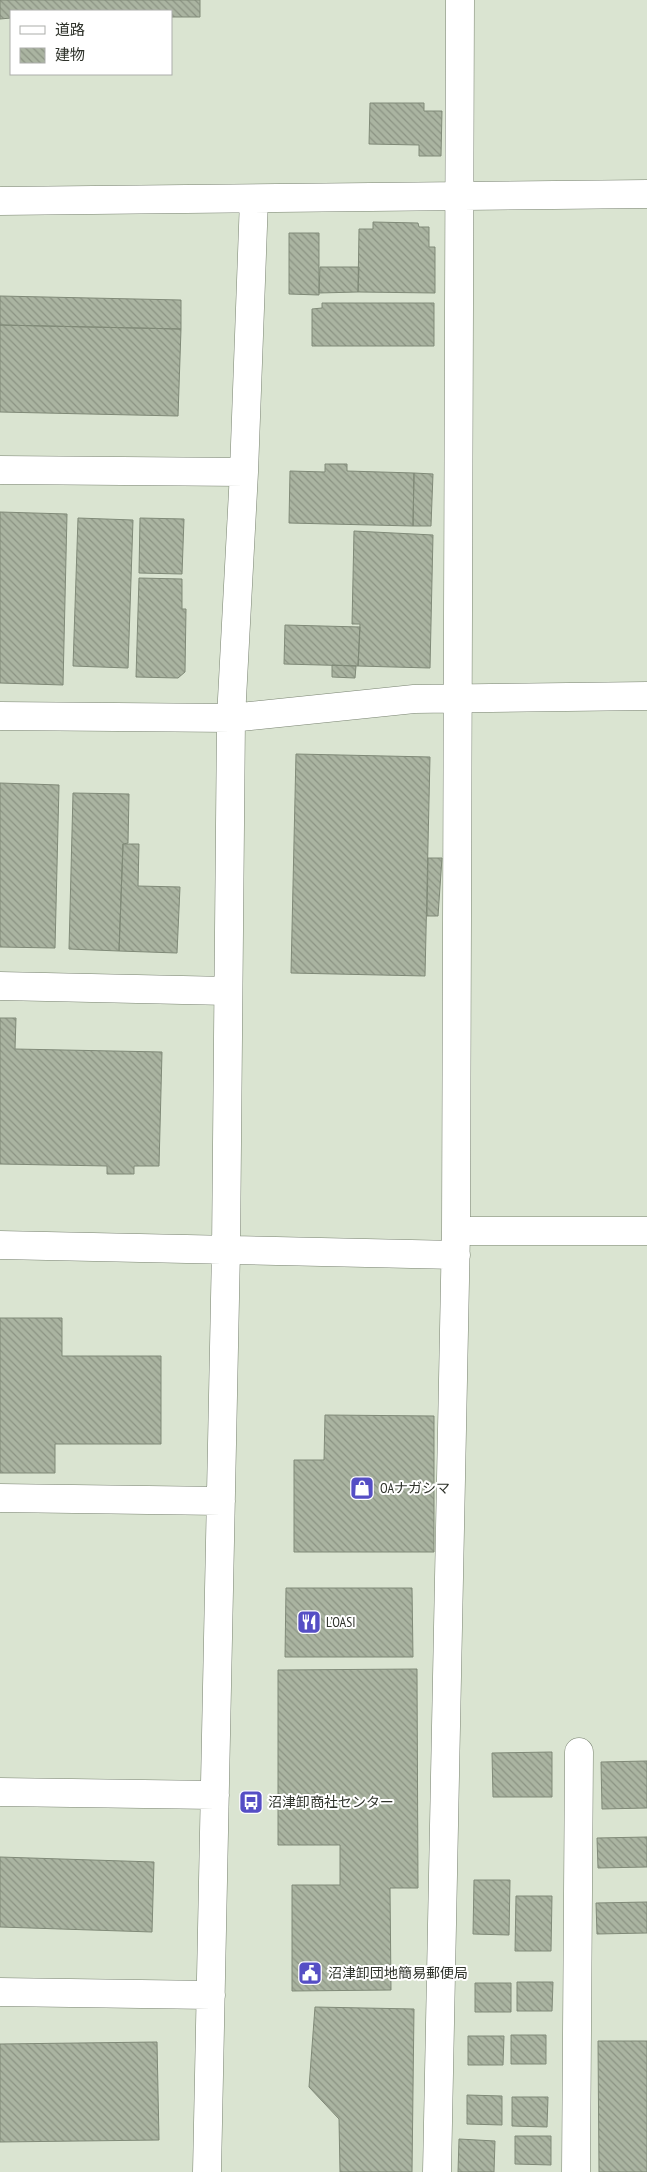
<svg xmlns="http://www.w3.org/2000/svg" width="647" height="2172" font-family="'PT Sans Narrow','Noto Sans JP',sans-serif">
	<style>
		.building { fill: url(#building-back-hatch); stroke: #808a78 }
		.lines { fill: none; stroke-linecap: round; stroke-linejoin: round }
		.minor-casing { stroke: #788270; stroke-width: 29 }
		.minor { stroke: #fff; stroke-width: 28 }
		.labels { text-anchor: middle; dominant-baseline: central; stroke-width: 4; stroke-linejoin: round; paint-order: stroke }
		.poi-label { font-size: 14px; fill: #2e322a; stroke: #fff; text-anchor: start }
	</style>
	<defs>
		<pattern id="building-back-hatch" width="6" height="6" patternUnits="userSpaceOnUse" patternTransform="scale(1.25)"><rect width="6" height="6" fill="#aab4a1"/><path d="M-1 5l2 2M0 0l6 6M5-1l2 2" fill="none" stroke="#8b9383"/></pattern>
	</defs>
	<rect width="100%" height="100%" fill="#dae4d1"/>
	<path class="building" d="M0,0h200v17h-29v-6h-160v7l-11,1z
		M370,103h54v8h18l-1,45h-22v-11l-50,-1z
		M373,222l45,1 1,4h10v20h6v46l-77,-1 1,-63h14z
		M289,233h30v62l-30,-1z
		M320,267h39l-1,25 -39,1z
		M0,296l181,4v29l-181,-4z
		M322,303h112v43h-122v-37l10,-1z
		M0,325l181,4 -3,87 -178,-4z
		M325,464h22v7l67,2 -1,53 -124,-3 1,-52 35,1z
		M414,473l19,1 -2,52h-18z
		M0,512l67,2 -4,171 -63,-2z
		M78,518l55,2 -5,148 -55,-2z
		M140,518l44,1 -2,55 -43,-1z
		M354,531l79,4 -3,133 -72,-2 2,-42h-8z
		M139,578l43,1v30h4l-1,63 -7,6 -42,-1z
		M285,625l75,2 -2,39 -74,-2z
		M332,665l24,1 -1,12 -23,-1z
		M296,754l134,3 -5,219 -134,-3z
		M0,783l59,2 -4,163 -55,-1z
		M73,793l56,1 -1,49 -5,1 -4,107 -50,-2z
		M123,844h16l-1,42 42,1 -3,66 -58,-2z
		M428,858h14l-4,58h-11z
		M0,1018h16l-1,31 147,3 -3,114h-25v8h-27v-8l-107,-2z
		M0,1318h62v38h99v88h-106v29h-55z
		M325,1415l109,1v136h-140v-92h30z
		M286,1588h126l1,69h-128z
		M417,1669l1,219h-28l1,102 -99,1v-106h48v-40h-62v-175z
		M552,1752v45h-59l-1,-44z
		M647,1761v47l-45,1 -1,-47z
		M647,1837v30l-49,1 -1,-30z
		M0,1857l154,5 -2,70 -152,-5z
		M474,1880h36l-1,55 -36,-1z
		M516,1896h36l-1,55h-36z
		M647,1902v31l-50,1 -1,-31z
		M517,1982h36l-1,29h-35z
		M475,1983h36v29h-36z
		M315,2007l99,2 -2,163h-72l-1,-53 -30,-32z
		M511,2035h35v29h-35z
		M468,2036h36l-1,29h-35z
		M598,2041h49v131h-48z
		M157,2042l2,98 -159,2v-98z
		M467,2095l35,1v29l-35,-1z
		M512,2097h36l-1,30 -35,-1z
		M515,2136h36v29l-36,-1z
		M459,2139l36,2 -1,31h-36z"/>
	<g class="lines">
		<g class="minor-casing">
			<path id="minor" d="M0,201l647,-7
				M0,470l244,2
				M0,716l231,2 183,-19 233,-3
				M0,986l228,5
				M456,1231h191
				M0,1245l456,10
				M0,1498l221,3
				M0,1792l215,3
				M0,1992l211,3
				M207,2172l19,-922 5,-532 13,-246 10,-273
				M437,2172l19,-941 4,-1231
				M576,2172l3,-420"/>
		</g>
		<use href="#minor" class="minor"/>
	</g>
	<defs>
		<g id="shop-square" transform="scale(1.25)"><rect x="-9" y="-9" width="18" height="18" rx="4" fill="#554ec5" stroke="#fff"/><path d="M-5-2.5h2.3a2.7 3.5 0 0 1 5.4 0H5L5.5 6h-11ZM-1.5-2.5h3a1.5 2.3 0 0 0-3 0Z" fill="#fff"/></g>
		<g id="restaurant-square" transform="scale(1.25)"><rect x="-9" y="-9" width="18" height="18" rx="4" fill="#554ec5" stroke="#fff"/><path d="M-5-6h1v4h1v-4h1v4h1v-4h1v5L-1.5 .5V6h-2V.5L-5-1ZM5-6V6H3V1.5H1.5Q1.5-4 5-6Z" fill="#fff"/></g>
		<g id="bus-square" transform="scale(1.25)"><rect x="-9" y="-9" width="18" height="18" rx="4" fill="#554ec5" stroke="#fff"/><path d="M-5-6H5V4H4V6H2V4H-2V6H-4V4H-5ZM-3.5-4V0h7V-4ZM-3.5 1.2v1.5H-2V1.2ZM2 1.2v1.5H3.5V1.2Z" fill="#fff"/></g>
		<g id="civic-square" transform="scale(1.25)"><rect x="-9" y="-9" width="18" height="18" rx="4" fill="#554ec5" stroke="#fff"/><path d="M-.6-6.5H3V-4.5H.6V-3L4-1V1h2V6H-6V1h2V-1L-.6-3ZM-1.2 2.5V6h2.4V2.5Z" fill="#fff"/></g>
	</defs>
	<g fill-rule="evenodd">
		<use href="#shop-square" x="362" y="1488"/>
		<use href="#restaurant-square" x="309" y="1622"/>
		<use href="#bus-square" x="251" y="1802"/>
		<use href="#civic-square" x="310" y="1973"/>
	</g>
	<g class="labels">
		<g class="poi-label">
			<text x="380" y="1488">OAナガシマ</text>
			<text x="326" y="1622">L’OASI</text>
			<text x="268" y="1802">沼津卸商社センター</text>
			<text x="328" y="1973">沼津卸団地簡易郵便局</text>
		</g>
	</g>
	<rect x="10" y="10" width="162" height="65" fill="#ffffff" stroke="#abadaa"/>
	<rect x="20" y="26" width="25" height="8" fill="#ffffff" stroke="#abadaa"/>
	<text x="55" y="35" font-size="15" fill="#2e322a">道路</text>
	<rect x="20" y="48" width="25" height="15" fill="url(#building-back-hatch)" stroke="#abadaa"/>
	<text x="55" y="60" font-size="15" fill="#2e322a">建物</text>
</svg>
